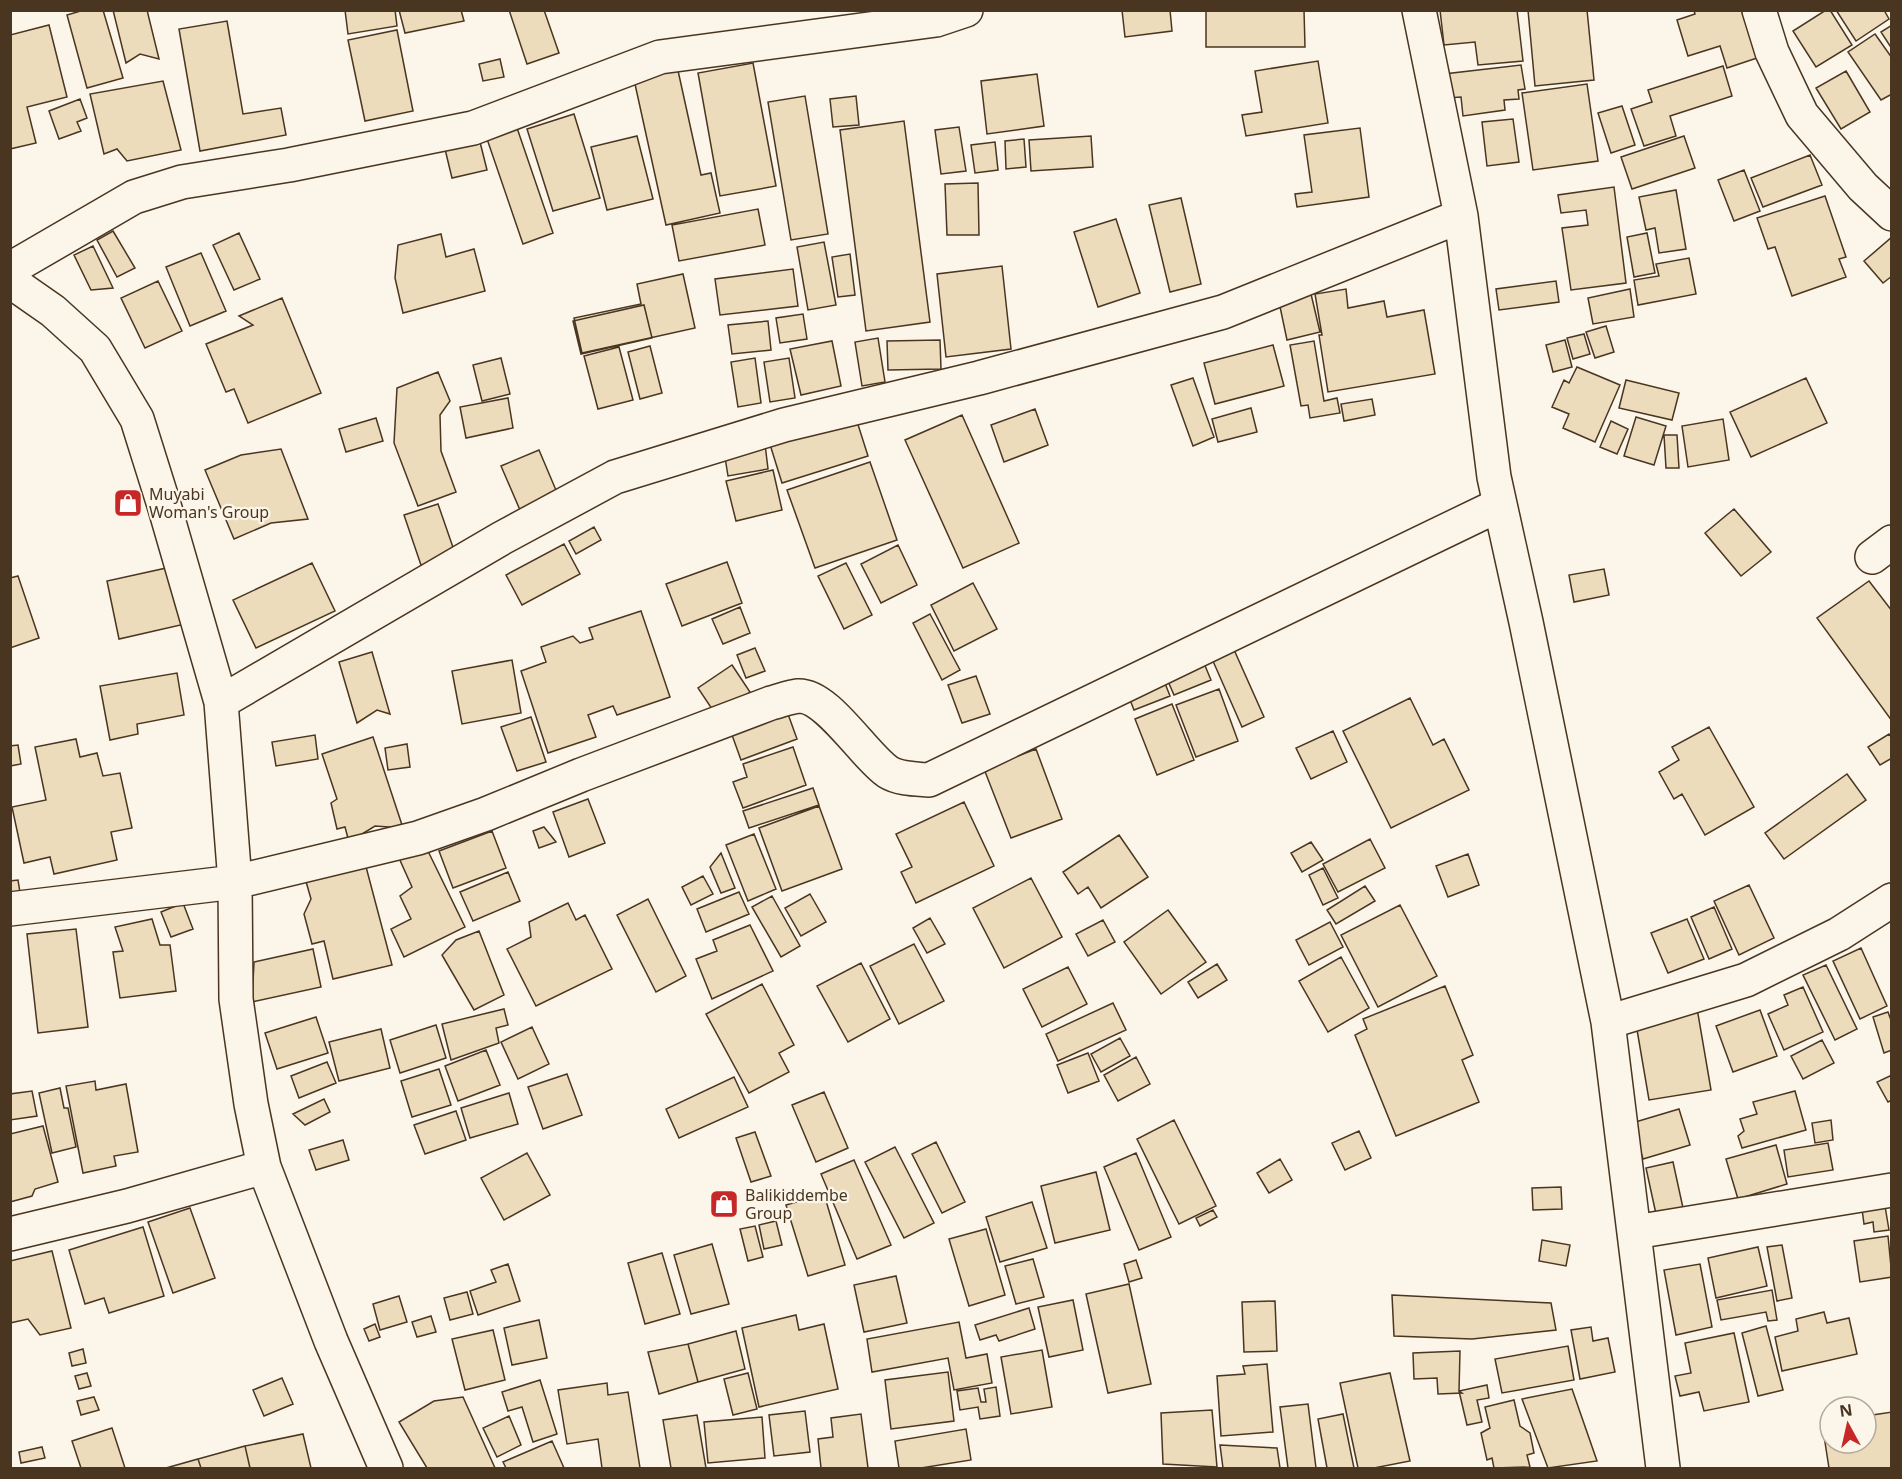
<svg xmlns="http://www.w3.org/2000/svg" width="1902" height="1479" font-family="'Noto Sans',sans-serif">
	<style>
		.building { fill: #ecdcbc; stroke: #4a3520; stroke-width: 1.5 }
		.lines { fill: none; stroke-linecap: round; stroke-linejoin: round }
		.minor-casing { stroke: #4a3520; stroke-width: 36 }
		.minor { stroke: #fbf6e9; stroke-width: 33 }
		.labels { text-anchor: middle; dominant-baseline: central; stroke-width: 4.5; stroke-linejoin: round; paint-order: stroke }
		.poi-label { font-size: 16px; fill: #4a3520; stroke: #fbf6e9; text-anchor: start }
	</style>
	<rect width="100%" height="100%" fill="#fbf6e9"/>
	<path class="building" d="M84,10h19l20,68 -36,10 -20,-73z
		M113,10h34l12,49 -19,-5 -14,9z
		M345,10h50l2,16 -49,8z
		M399,10h62l3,11 -59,12z
		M509,10h35l15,43 -32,11z
		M1122,10h48l2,21 -47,6z
		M1206,10h98l1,37h-99z
		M1440,10h77l6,51 -45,4 -3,-23 -31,3z
		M1528,10h59l7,70 -59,6z
		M1694,10h55l14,46 -36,12 -7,-22 -32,10 -11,-36 18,-6z
		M1826,10h4l22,35 -36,22 -23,-36z
		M1836,10h48l5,9 -33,22z
		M227,21l16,93 38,-6 5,27 -86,16 -21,-122z
		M49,25l18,72 -40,10 9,36 -26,6v-114z
		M1892,25v24l-11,-17z
		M397,30l16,81 -48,10 -17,-81z
		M1875,34l17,24v36l-11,6 -33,-48z
		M500,59l4,18 -21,4 -4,-17z
		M1318,61l10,62 -82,13 -4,-21 20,-3 -7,-41z
		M753,63l23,123 -56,10 -22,-123z
		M1521,65l4,24 -7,1 1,9 -15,1 1,10 -42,6 -2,-19 -14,1 -3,-24z
		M677,66l24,109 10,-2 9,40 -54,12 -33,-150z
		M1723,66l9,30 -62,20 6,20 -32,10 -13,-37 21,-7 -4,-12z
		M1846,71l24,41 -29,17 -25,-41z
		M1037,74l7,52 -57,8 -6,-53z
		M163,81l18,69 -54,11 -10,-12 -13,5 -14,-60z
		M1587,84l11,77 -65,9 -11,-77z
		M805,96l23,138 -37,6 -23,-138z
		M856,96l3,29 -26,2 -3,-28z
		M80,99l7,19 -10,4 4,9 -22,8 -10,-28z
		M1622,106l13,39 -24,8 -13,-40z
		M574,114l26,84 -47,13 -26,-82z
		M1513,119l6,43 -32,4 -5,-44z
		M904,121l26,201 -64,9 -26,-201z
		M516,125l37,108 -30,11 -37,-108z
		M959,127l7,44 -25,3 -6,-44z
		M1360,128l9,69 -72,10 -2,-13 17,-2 -8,-57z
		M637,136l16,63 -46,11 -16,-63z
		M1091,136l2,31 -62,4 -2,-31z
		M1684,136l11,32 -63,21 -11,-32z
		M1024,139l2,28 -20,2 -1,-28z
		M480,142l7,28 -35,8 -7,-29z
		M995,142l3,28 -23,3 -4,-28z
		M1810,155l12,30 -59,22 -12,-29z
		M1744,170l16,41 -26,10 -16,-41z
		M978,183l1,52h-32l-2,-51z
		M1614,187l12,96 -55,7 -9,-62 26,-3 -2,-15 -25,3 -3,-18z
		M1676,190l10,59 -27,4 -4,-25 -9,2 -7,-33z
		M1825,196l21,61 -7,2 7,18 -54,19 -17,-49 -7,2 -11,-31z
		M1181,198l20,86 -31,8 -21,-87z
		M758,209l7,36 -86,16 -7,-36z
		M1116,219l24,74 -42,14 -24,-75z
		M113,231l22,37 -18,9 -20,-37z
		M239,233l21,46 -26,11 -21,-45z
		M1647,233l8,40 -21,4 -7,-40z
		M441,234l5,23 28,-8 11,42 -82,22 -8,-35 3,-33z
		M1892,237v39l-9,7 -19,-22z
		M824,242l12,63 -28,5 -11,-63z
		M93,246l20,42 -22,2 -17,-35z
		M201,253l25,58 -36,15 -24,-59z
		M850,254l5,41 -17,2 -6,-40z
		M1689,258l7,36 -58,11 -4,-25 25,-4 -3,-12z
		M1002,266l9,83 -65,8 -9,-83z
		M793,269l5,37 -78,9 -5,-36z
		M683,274l12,54 -113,25 -8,-35 67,-14 -4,-20z
		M158,281l24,50 -37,17 -24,-50z
		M1556,281l3,21 -60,8 -3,-21z
		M1346,289l2,19 36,-7 3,16 37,-7 11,64 -107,18 -9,-57h3l-7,-41z
		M1630,289l4,28 -41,7 -5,-26z
		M1311,294l9,38 -33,8 -8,-38z
		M282,298l39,95 -73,30 -14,-34 -8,3 -20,-48 47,-19 -14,-9z
		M644,305l8,33 -71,16 -8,-33z
		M803,314l4,25 -27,4 -4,-25z
		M768,321l3,29 -39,4 -4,-29z
		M1606,326l8,26 -19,6 -9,-26z
		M1584,334l6,20 -17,5 -6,-21z
		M878,338l7,44 -23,4 -7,-44z
		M940,340l1,29 -53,1 -1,-29z
		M1565,340l7,27 -19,5 -7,-27z
		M832,341l9,45 -40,9 -11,-46z
		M1314,341l10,60 13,-3 3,15 -30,5 -2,-13 -7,1 -11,-61z
		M1273,345l11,41 -69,18 -11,-41z
		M650,346l12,47 -22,6 -12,-47z
		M619,347l14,53 -35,9 -14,-53z
		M501,358l9,36 -28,7 -9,-36z
		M755,358l6,45 -23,4 -7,-45z
		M789,358l6,40 -25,4 -6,-40z
		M1577,367l43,18 -25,57 -32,-14 6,-14 -17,-7 12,-27 5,3z
		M438,372l12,29 -10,14 1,36 15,41 -38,14 -24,-63 3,-55z
		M1193,378l21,59 -21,9 -22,-61z
		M1806,378l21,45 -76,34 -21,-45z
		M1626,380l53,13 -7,27 -53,-12z
		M508,398l5,30 -47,10 -6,-31z
		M1372,399l3,16 -31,6 -3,-17z
		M1251,408l6,24 -39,10 -6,-23z
		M1035,409l13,36 -44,17 -13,-37z
		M854,412l14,44 -86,27 -14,-45z
		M962,415l57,128 -56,25 -58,-128z
		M1636,417l30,9 -12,39 -30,-9z
		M376,418l7,23 -37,11 -7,-23z
		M1723,419l6,41 -41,7 -6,-41z
		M1611,421l17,8 -11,25 -17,-7z
		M1664,435h13l2,33h-13z
		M765,444l3,25 -40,7 -4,-25z
		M281,449l27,70 -37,4 -37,16 -29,-69 36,-15z
		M539,450l22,52 -38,15 -22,-51z
		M870,462l27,78 -82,28 -28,-78z
		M773,470l9,40 -46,11 -10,-40z
		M438,504l18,52 -34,12 -18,-53z
		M1734,509l37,43 -30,24 -36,-43z
		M594,527l7,13 -25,14 -7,-13z
		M564,544l16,30 -58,31 -16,-30z
		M898,545l19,40 -36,18 -20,-39z
		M727,562l15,41 -60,23 -16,-42z
		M312,563l23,48 -79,37 -23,-48z
		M846,563l26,52 -28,14 -26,-53z
		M171,567l14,57 -66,15 -12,-58z
		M1604,569l5,26 -35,7 -5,-27z
		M18,576l21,62 -29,10v-70z
		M1869,581l23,30v110l-75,-103z
		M973,583l24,46 -43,22 -23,-46z
		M740,607l10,26 -27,11 -11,-25z
		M641,611l29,86 -53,18 -4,-9 -25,9 8,22 -48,16 -27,-82 25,-9 -5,-15 32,-11 7,7 13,-4 -4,-11z
		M930,614l30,56 -18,10 -29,-57z
		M1231,643l33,74 -22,10 -33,-75z
		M755,648l10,23 -19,7 -9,-23z
		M372,652l18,62 -13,-4 -20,13 -18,-61z
		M1201,656l10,24 -37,15 -10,-23z
		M512,660l9,53 -59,11 -10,-53z
		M732,665l18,27 -34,23 -18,-27z
		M177,673l7,42 -47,9 1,10 -28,6 -10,-54z
		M1161,673l9,23 -36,14 -9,-23z
		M976,676l14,38 -28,9 -14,-38z
		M1219,689l19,52 -42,16 -20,-52z
		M1410,698l23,47 11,-6 25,51 -78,38 -48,-97z
		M1172,704l22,56 -37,15 -22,-56z
		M788,714l9,25 -56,21 -9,-25z
		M531,717l15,45 -29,9 -16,-44z
		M1709,727l45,80 -49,28 -23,-41 -8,5 -15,-27 20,-12 -7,-13z
		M1333,731l14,31 -36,17 -15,-31z
		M1889,734l3,4v20l-12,7 -12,-18z
		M315,735l3,24 -42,7 -4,-24z
		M373,737l30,91 -28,-2 -26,16 -4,-15 -8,2 -6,-26 6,-4 -15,-45z
		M76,739l4,18 17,-4 6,23 17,-3 12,55 -21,4 6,28 -63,14 -4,-17 -26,6 -12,-56 34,-7 -11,-53z
		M407,744l3,23 -22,3 -3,-22z
		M18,745l3,19 -11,2v-20z
		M793,747l13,38 -63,23 -10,-26 14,-5 -4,-13z
		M1036,749l26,70 -51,19 -27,-69z
		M1847,774l19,26 -82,59 -19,-26z
		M813,788l6,17 -70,23 -6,-17z
		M588,799l17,44 -36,14 -16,-45z
		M964,802l30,64 -78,37 -15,-31 11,-5 -16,-33z
		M819,806l23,63 -60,22 -23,-63z
		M544,827l12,15 -17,6 -6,-17z
		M492,831l14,37 -53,20 -14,-37z
		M754,834l22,55 -28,12 -22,-56z
		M1119,835l29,42 -47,31 -13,-21 -10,7 -15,-22z
		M1370,839l15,29 -47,24 -15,-28z
		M1311,842l12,18 -21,12 -11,-19z
		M425,845l40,82 -61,30 -13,-28 20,-10 -11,-23 12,-9 -13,-29z
		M721,853l14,35 -14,5 -11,-26z
		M1468,854l11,31 -31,12 -12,-31z
		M365,863l27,102 -59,14 -9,-38 -12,3 -8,-30 7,-15 -6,-21z
		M1323,868l15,30 -15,7 -14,-30z
		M508,872l12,29 -47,20 -13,-29z
		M703,876l10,18 -22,11 -9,-18z
		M1031,878l31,59 -58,31 -31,-60z
		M18,880l3,19 -11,2v-20z
		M1749,885l25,53 -35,17 -25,-54z
		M1365,886l10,15 -39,23 -9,-14z
		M739,892l10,22 -43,18 -9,-23z
		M810,894l16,28 -25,14 -16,-28z
		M772,896l28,50 -19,11 -29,-50z
		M648,899l38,77 -30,16 -39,-77z
		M183,903l10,26 -22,8 -10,-25z
		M568,903l8,17 9,-5 27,54 -76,37 -29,-57 24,-12 -2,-15z
		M1400,905l37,71 -59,31 -37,-72z
		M1714,907l18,42 -23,10 -18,-42z
		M1168,910l38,52 -45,32 -37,-52z
		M930,918l15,26 -18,9 -14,-25z
		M152,919l8,26h10l6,46 -56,7 -7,-46 10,-1 -8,-24z
		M1687,919l17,40 -36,14 -17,-40z
		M1103,920l12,22 -27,14 -12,-22z
		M1330,922l13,25 -34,18 -13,-25z
		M750,925l23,46 -61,28 -16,-40 21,-8 -4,-11z
		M76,929l12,98 -50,6 -11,-99z
		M479,931l25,64 -30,15 -32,-55 14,-15z
		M914,944l30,57 -45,23 -29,-58z
		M1861,948l26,58 -27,13 -27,-58z
		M313,949l8,38 -69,15 2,-40z
		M1341,957l28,51 -41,24 -29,-51z
		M861,963l29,56 -42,23 -31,-56z
		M1217,964l10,16 -29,18 -10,-16z
		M1826,965l31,64 -22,11 -32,-65z
		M1068,967l19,37 -45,23 -19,-38z
		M762,984l32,61 -15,8 10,19 -40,21 -43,-79z
		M1445,986l28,69 -11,5 17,42 -83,34 -41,-101 12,-6 -4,-10z
		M1803,987l20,45 -39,18 -16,-36 20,-9 -4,-10z
		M1113,1003l13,27 -68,31 -12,-27z
		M1697,1008l14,82 -62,10 -14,-82z
		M504,1009l4,16 -12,3 3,15 -48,17 -9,-36z
		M1760,1010l17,46 -44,16 -17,-46z
		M1888,1012l4,11v27l-8,3 -11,-36z
		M316,1017l12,36 -51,16 -12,-36z
		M436,1025l10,33 -46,15 -10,-33z
		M532,1027l17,37 -31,15 -17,-37z
		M381,1029l9,39 -51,13 -10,-39z
		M1120,1038l10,18 -29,16 -10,-18z
		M1822,1040l12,23 -31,16 -12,-23z
		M486,1050l14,35 -42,16 -13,-35z
		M1088,1053l11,28 -31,12 -11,-28z
		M1136,1057l14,27 -32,17 -14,-26z
		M327,1062l9,21 -37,15 -8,-22z
		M439,1069l12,36 -39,12 -11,-36z
		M567,1074l15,41 -39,14 -15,-42z
		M1892,1075v25l-4,2 -11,-20z
		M734,1077l14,30 -69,31 -13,-29z
		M95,1081l1,9 30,-6 12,68 -24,4 2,10 -33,7 -17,-87z
		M60,1088l4,20h4l8,39 -24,6 -13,-60z
		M32,1091l5,25 -27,4v-26z
		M1795,1091l11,39 -64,18 -4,-12 6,-5 -4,-12 17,-5 -4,-12z
		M824,1092l24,56 -32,14 -24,-57z
		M509,1093l9,31 -48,14 -9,-30z
		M324,1099l6,13 -25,13 -12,-11z
		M1679,1109l11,36 -47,14 -11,-36z
		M456,1111l10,29 -41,14 -11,-29z
		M1174,1120l42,86 -37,18 -42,-85z
		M1831,1120l2,20 -18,3 -3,-20z
		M43,1126l15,56 -23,7 -3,7 -22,6v-68z
		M1359,1131l12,27 -26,12 -13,-27z
		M755,1132l16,44 -20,6 -15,-44z
		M343,1140l6,20 -33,10 -7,-20z
		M936,1142l29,60 -23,11 -30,-59z
		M1828,1143l5,27 -45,7 -4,-27z
		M1776,1145l11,39 -49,15 -12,-40z
		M895,1147l39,76 -30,15 -39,-76z
		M527,1153l23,42 -46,25 -23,-42z
		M1136,1153l35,84 -32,13 -35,-83z
		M1280,1159l12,21 -23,13 -12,-20z
		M854,1160l37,85 -34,14 -36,-85z
		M1673,1162l10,46 -27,6 -10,-46z
		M1096,1172l14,58 -55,13 -14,-57z
		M1561,1187l1,22 -29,1 -1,-22z
		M824,1194l21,71 -37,11 -22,-71z
		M1032,1202l15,46 -47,14 -14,-45z
		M1885,1206l4,24 -15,2 -1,-10 -9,2 -2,-15z
		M190,1208l25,70 -42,15 -25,-71z
		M1213,1210l4,7 -17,9 -4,-8z
		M776,1221l6,24 -18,4 -5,-24z
		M755,1226l8,31 -15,4 -8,-32z
		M143,1227l21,69 -55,17 -5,-15 -19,6 -16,-54z
		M986,1229l19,66 -36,11 -20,-67z
		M1888,1236l4,41 -32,5 -6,-41z
		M1542,1240l28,5 -4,21 -27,-5z
		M712,1244l17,60 -38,10 -17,-59z
		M1782,1245l10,53 -15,3 -10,-54z
		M1758,1247l9,39 -51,12 -8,-40z
		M52,1251l19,77 -31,7 -12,-16 -18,4v-62z
		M662,1253l18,61 -35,10 -17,-61z
		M1033,1259l11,38 -28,7 -11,-38z
		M1136,1260l6,18 -13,4 -5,-18z
		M508,1264l12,37 -42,14 -8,-24 26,-9 -5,-12z
		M1700,1264l12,63 -36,8 -12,-65z
		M896,1276l11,47 -43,9 -10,-47z
		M1129,1284l22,100 -43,9 -22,-99z
		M1772,1290l5,30 -9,1 -2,-9 -45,8 -4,-20z
		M467,1292l6,22 -23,6 -6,-22z
		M1392,1295l159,8 5,27 -84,9 -78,-3z
		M399,1296l8,26 -27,8 -7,-26z
		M1073,1300l10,50 -34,7 -11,-50z
		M1275,1301l2,50 -33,1 -2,-50z
		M1029,1308l6,21 -36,12 -3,-6 -16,5 -5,-15z
		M1824,1312l3,11 22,-5 8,36 -75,17 -7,-34 23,-6 -2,-12z
		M796,1315l3,15 25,-6 14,65 -79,18 -17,-79z
		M431,1316l5,16 -19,5 -5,-15z
		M539,1320l8,38 -35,7 -8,-37z
		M959,1322l7,36 21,-4 5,29 -38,7 -6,-32 -76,14 -5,-33z
		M375,1324l5,13 -11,4 -5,-12z
		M1766,1326l17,64 -25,6 -16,-63z
		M1591,1327l2,14 15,-3 7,34 -35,7 -9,-49z
		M493,1330l12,50 -40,10 -13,-51z
		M736,1331l9,38 -47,13 -10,-38z
		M1734,1333l15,69 -45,9 -5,-19 -19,4 -5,-20 16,-3 -6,-30z
		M688,1344l10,38 -39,12 -11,-42z
		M1568,1346l6,34 -72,13 -7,-34z
		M83,1349l3,14 -14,3 -3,-13z
		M1042,1350l10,57 -41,7 -10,-57z
		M1460,1351l-1,40 3,2 -24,1 -1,-16 -23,1 -1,-26z
		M1267,1364l6,68 -52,4 -4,-60 28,-2 -2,-8z
		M948,1372l6,49 -63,8 -6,-49z
		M87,1373l4,13 -12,3 -4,-13z
		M748,1373l9,36 -24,6 -9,-36z
		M1390,1373l20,88 -36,7h-16l-18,-85z
		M282,1378l11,26 -29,12 -11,-26z
		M540,1380l17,54 -24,8 -11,-35 -14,4 -6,-19z
		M607,1383l1,12 20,-3 12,76h-38l-4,-29 -31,5 -9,-54z
		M1487,1385l2,13 -12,2 5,22 -15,3 -8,-34z
		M996,1387l4,29 -20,3 -2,-12 -18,3 -3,-19 21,-3 3,14h5l-2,-13z
		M1572,1389l25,72 -49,7 -26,-69z
		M94,1397l5,13 -18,5 -4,-14z
		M463,1397l32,71h-68l-28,-46 35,-21z
		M1514,1400l6,26 10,7 4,20 -7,2 3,12 -36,1 -2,-10 -5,2 -6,-27 9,-5 -5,-21z
		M1308,1404l8,64h-28l-8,-61z
		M1212,1410l5,57 -54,-3 -2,-51z
		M805,1411l5,41 -36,4 -5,-41z
		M1892,1412v56h-63l-7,-45 8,-1v21h36v-27z
		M861,1414l7,54h-47l-3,-29 15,-2 -2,-19z
		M1343,1414l11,54h-27l-9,-49z
		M697,1415l9,53h-35l-8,-48z
		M509,1416l12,29 -24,12 -14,-29z
		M762,1417l3,41 -57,5 -4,-41z
		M112,1428l13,40h-44l-9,-27z
		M966,1429l5,31 -50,8h-22l-4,-27z
		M303,1434l8,34h-61l-5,-22z
		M552,1441l12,27h-58l-3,-6z
		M1220,1445l57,3 3,20h-57z
		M245,1446l5,22h-49l-3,-9z
		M42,1447l3,11 -24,5 -2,-11z
		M198,1459l3,9h-35z"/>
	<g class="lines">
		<g class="minor-casing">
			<path id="minor" d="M1419,10l42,206 33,261 32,145 82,400 55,446
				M1759,10l13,42 30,63 61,72 29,27
				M10,269l124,-72 48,-15 107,-17 184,-37 187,-71 276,-37 30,-10
				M10,281l43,30 42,38 42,70 27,86 57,197 14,180 1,117 15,105 13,63 67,174 55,127
				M1872,557l20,-15
				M221,702l281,-164 113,-61 169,-52 195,-47 244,-66 238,-96
				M10,909l225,-27 183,-44 68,-24 95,-39 190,-72c8,-2 18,-6 27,-7 29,-2 66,60 90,76 11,7 28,7 41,8l570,-275
				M1608,1022l138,-42 93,-46 53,-34
				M1635,1232l257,-42
				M10,1234l117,-28 137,-39"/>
		</g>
		<use href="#minor" class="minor"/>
	</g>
	<defs>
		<g id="shop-square" transform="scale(1.5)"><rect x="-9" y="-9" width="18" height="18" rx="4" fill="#c62828" stroke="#fbf6e9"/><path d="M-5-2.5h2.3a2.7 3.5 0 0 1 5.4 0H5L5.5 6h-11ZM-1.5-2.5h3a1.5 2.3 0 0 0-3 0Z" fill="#fff"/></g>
	</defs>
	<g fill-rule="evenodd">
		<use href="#shop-square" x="128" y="503"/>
		<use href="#shop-square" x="724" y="1204"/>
	</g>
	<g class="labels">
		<g class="poi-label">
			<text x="149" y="494">Muyabi<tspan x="149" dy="18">Woman's Group</tspan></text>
			<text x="745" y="1195">Balikiddembe<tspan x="745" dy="18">Group</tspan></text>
		</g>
	</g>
	<rect width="1902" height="1479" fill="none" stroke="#4a3520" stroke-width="24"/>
	<g transform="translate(1848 1425) rotate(352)"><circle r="28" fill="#fbf6e9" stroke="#b4a999" stroke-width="1.5"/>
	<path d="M0-4.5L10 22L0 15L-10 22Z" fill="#c62828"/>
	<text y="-9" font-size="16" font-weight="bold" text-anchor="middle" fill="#4a3520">N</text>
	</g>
</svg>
